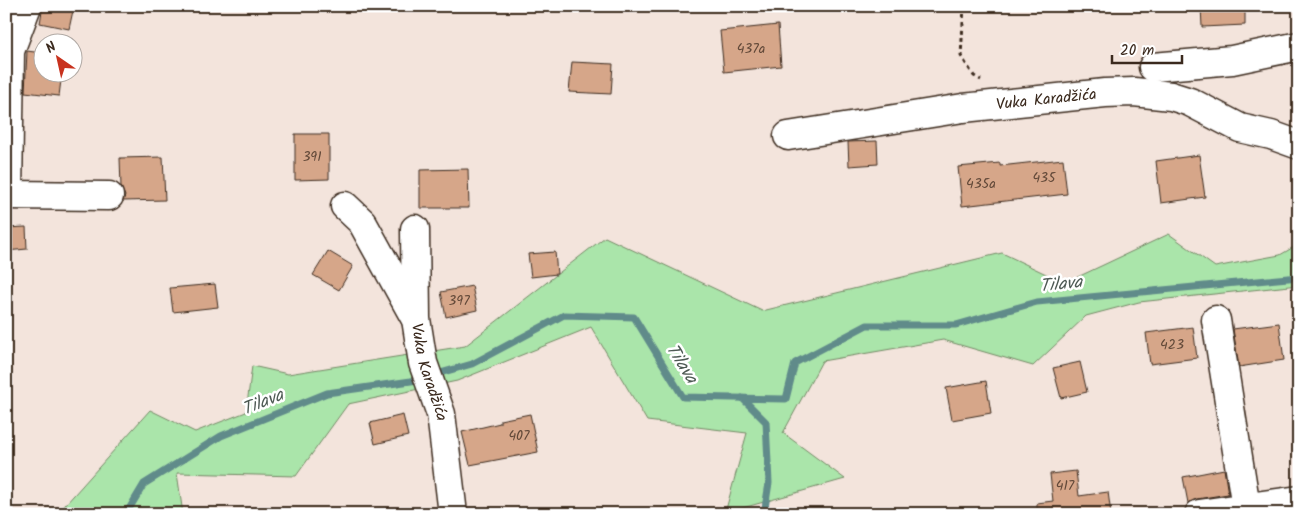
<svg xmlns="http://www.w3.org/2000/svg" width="1305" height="520" font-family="Kalam,sans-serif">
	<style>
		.green { fill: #aae5aa; stroke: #728864 }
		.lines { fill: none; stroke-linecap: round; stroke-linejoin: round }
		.stream { stroke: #618b8a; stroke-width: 7 }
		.building { fill: #d6a689; stroke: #3b2a1e }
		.minor-casing { stroke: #3b2a1e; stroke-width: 31 }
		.path { stroke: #3b2a1e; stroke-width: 3; stroke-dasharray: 4 4; stroke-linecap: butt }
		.minor { stroke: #fff; stroke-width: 28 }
		.labels { text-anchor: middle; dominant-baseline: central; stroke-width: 5; stroke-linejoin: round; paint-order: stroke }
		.number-label { font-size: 14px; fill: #624939 }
		.street-label { font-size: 16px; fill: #3b2a1e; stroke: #fff }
		.water-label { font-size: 18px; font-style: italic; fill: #4e5a54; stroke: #fff }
	</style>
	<rect width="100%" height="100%" fill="#f3e4dc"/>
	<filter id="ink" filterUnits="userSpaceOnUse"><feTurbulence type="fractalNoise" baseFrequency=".02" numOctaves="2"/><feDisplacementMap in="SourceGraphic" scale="10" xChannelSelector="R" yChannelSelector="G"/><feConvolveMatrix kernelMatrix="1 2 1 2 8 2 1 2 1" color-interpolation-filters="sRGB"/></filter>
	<g filter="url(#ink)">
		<path class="green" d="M1169,234l46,33 65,-12 19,-11v41l-160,17 -53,14 -53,50 -90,-26 -121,21 -39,72 62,46 -120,34 22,-80 -100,-12 -56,-94 -134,54 -109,23 -52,72 -119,-3 6,41h-126l93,-104 45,22 51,-20 6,-46 36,8 177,-28 140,-109 157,74 240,-58 63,30z"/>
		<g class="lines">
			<path class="stream" d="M433,375l39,-11 92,-49 70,2 49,80 103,2 9,-36 72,-38h89l81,-23 262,-25
				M742,398l24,24 3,61 -5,31
				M126,514l18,-30 77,-48 106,-43 84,-12 11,-3"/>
		</g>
		<path class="building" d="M43,6h31l-5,23 -29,-6z
			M1201,6h44v19l-43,2z
			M778,25l3,41 -57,6 -4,-41z
			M27,51l15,2v19h20l-3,24 -34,-4z
			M572,62l41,2 -2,30 -42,-2z
			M295,134h34v45l-34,1z
			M877,141l1,23 -29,2 -1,-24z
			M1199,155l6,42 -44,6 -5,-42z
			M163,157l2,43 -42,1 2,-5 -4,-9 -1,-29z
			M1063,159l4,35 -105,12 -4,-39 42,-4v3z
			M468,169l1,39h-49v-38z
			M26,227l1,22 -21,2v-23z
			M328,251l25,15 -14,24 -26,-15z
			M555,252l2,22 -26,3 -3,-23z
			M215,284l3,23 -45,5 -3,-24z
			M472,286l5,24 -31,7 -5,-25z
			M1279,323l5,37 -45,7 -6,-38z
			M1193,327l4,31 -47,6 -4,-31z
			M1080,362l7,30 -26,6 -8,-30z
			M986,381l5,32 -39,7 -6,-32z
			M530,414l8,38 -68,13 -8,-33 38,-9v-3z
			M403,415l5,21 -33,8 -5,-21z
			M1224,469l4,25 -31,5 -9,4 -5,-26z
			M1076,471l3,25 29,-4 3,22h-74v-11l16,-2 -3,-27z"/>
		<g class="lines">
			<g class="minor-casing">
				<g id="minor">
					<path d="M1153,67l79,-7 67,-14"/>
					<path id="s1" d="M788,136l175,-28 142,-15 29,-1 37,4 19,6 50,26 31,7 28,10"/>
					<path d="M6,195l103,1"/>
					<path d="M8,195l2,-144 17,-45"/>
					<path d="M345,206l17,16 52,94"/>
					<path id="s2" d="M415,229l1,90 7,44 18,51 12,100"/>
					<path d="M1216,320l30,187"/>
					<path d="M1199,514l100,-14"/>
				</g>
			</g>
			<path class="path" d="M964,6l-3,50 13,20 7,4"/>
			<use href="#minor" class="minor"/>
		</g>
	</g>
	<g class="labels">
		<g class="number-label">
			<text x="751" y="49">437a</text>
			<text x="312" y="157">391</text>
			<text x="1044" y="178">435</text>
			<text x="981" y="184">435a</text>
			<text x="459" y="301">397</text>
			<text x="1172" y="345">423</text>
			<text x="519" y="436">407</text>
			<text x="1065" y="486">417</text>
		</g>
		<g class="street-label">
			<text stroke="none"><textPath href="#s1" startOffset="261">Vuka Karadžića</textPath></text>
			<text stroke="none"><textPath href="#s2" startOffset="145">Vuka Karadžića</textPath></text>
		</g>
		<g class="water-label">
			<text transform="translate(1061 285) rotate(-6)">Tilava</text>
			<text transform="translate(681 364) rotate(58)">Tilava</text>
			<text transform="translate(263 403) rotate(-22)">Tilava</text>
		</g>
	</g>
	<rect width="1305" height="520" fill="none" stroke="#fff" stroke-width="25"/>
	<rect x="12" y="12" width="1280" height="495" fill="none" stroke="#3b2a1e" stroke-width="2" filter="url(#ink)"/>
	<g transform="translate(58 58) rotate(326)"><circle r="24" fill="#ffffff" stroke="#b1aaa5"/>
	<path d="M0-4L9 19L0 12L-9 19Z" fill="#c8321e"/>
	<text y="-8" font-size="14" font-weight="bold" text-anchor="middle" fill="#3b2a1e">N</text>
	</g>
	<path d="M1112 55v8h70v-8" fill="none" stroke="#3b2a1e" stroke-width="2.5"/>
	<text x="1120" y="55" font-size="15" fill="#3b2a1e" stroke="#ffffff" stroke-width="4" paint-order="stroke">20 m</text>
</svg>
